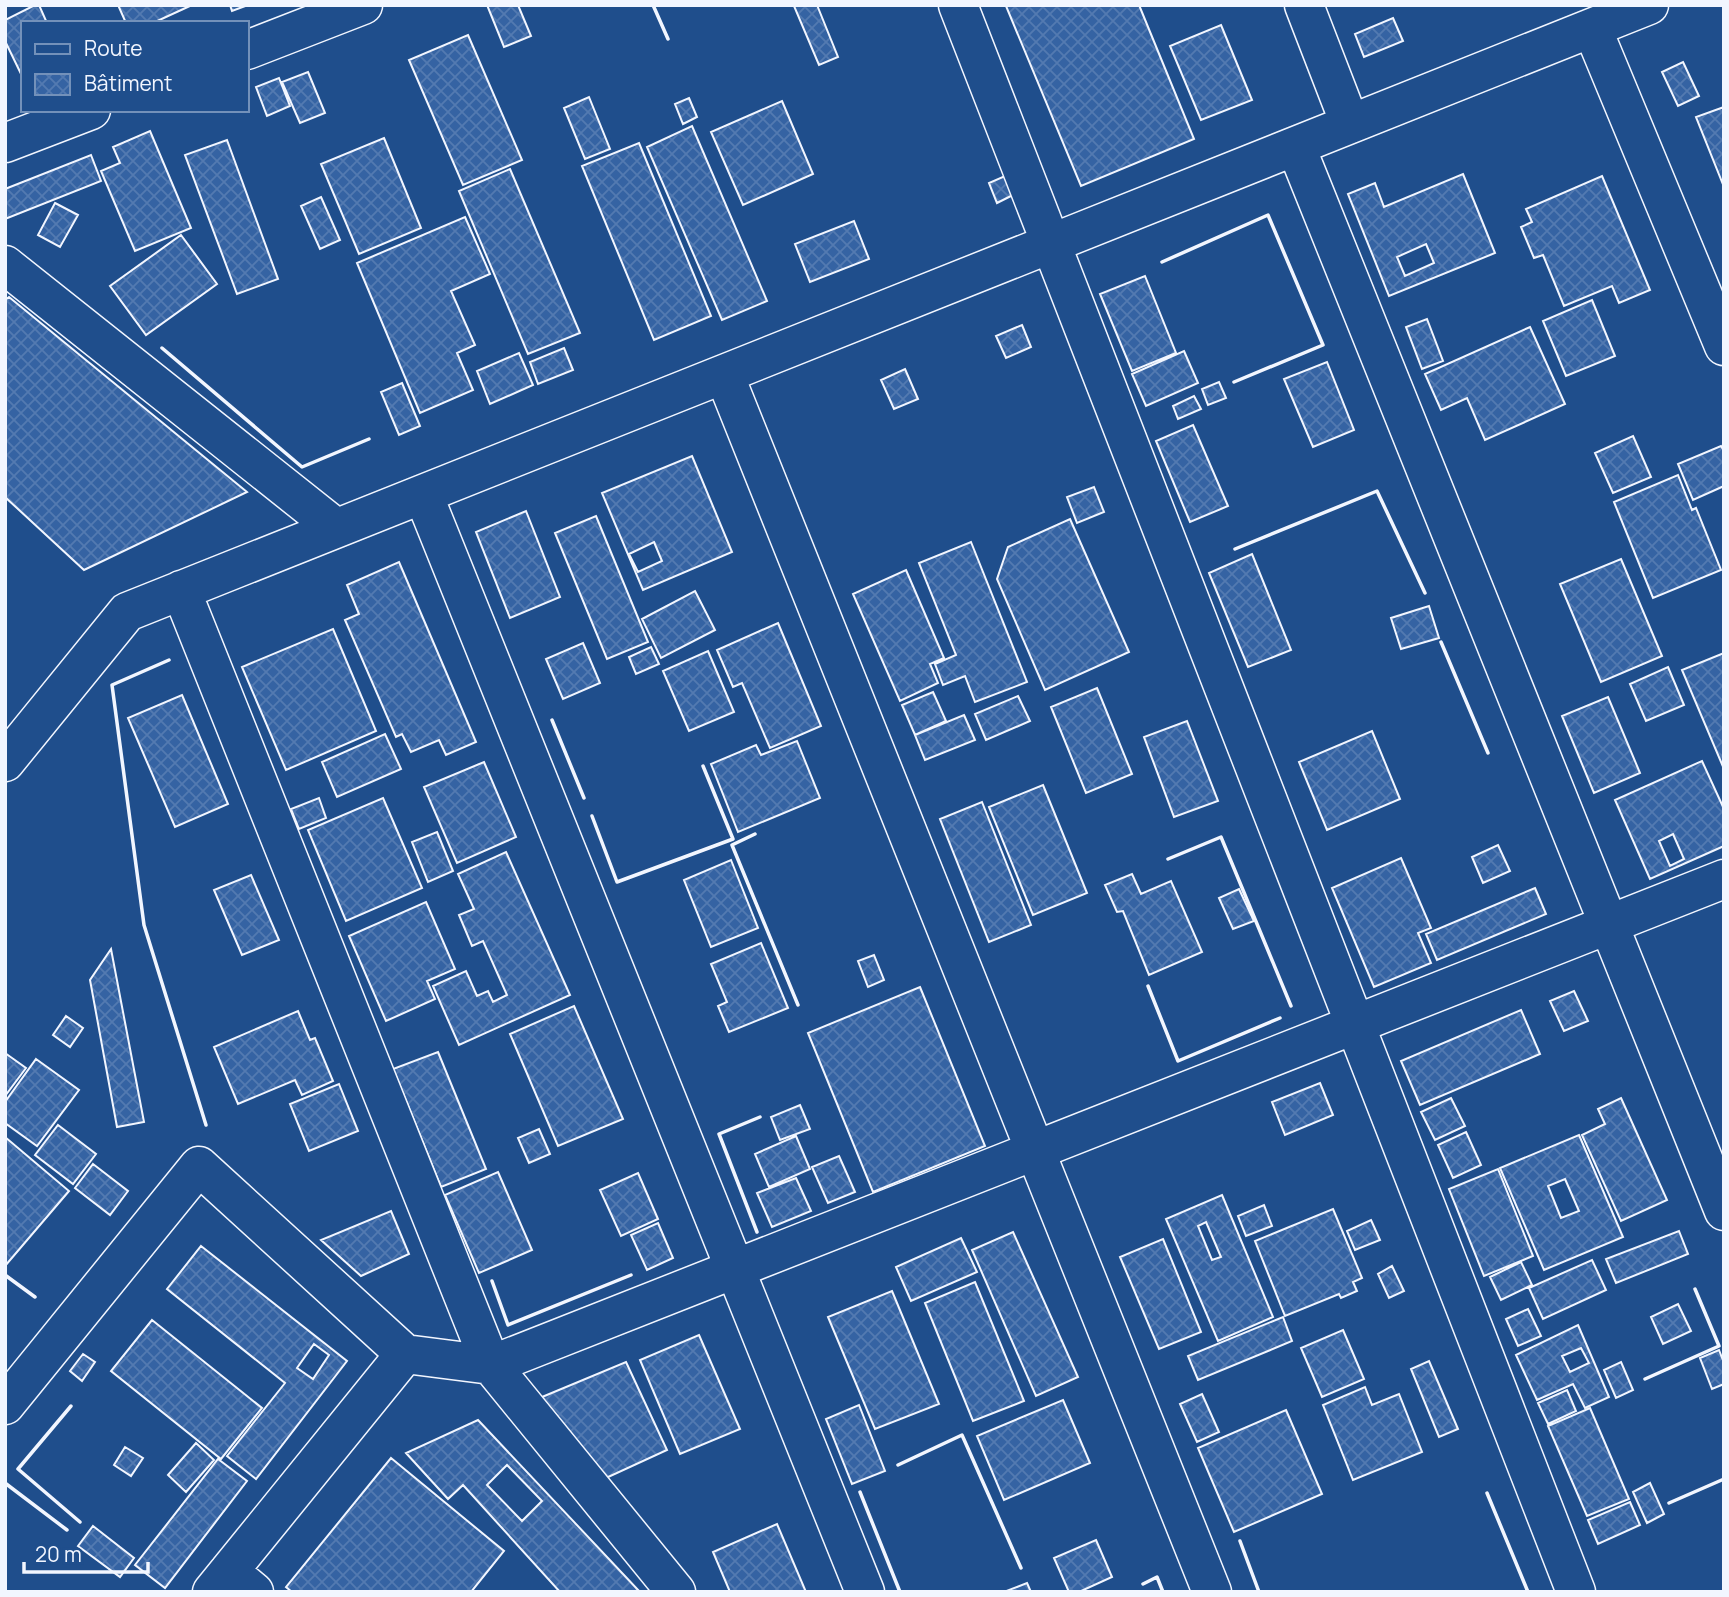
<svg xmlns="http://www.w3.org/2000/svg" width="1729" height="1597" font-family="Manrope,sans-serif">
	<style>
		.building { fill: url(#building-cross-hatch); stroke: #f2f6ff; stroke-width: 2; fill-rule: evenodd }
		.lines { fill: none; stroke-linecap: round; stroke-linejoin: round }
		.minor-casing { stroke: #f2f6ff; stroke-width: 41 }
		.minor { stroke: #1f4e8c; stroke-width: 38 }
		.wall { stroke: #f2f6ff; stroke-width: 3.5 }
	</style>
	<defs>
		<pattern id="building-cross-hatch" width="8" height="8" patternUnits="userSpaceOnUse" patternTransform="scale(1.75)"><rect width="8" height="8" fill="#3563a3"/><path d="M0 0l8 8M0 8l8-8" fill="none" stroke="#537ab1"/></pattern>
	</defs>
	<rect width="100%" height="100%" fill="#1f4e8c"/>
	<path class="building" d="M35,5h4l8,18h-24v55l-18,-37v-21z
		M118,5h74l-39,18h-27z
		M230,5h18l-16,6z
		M487,5h31l13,31 -27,11z
		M817,5l21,52 -19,8 -25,-59z
		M1139,5l55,134 -113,47 -75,-180z
		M1393,18l10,23 -39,16 -9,-23z
		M1221,25l31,75 -51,20 -31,-74z
		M468,35l54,125 -59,25 -54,-125z
		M1683,62l16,34 -21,10 -16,-34z
		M308,72l17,41 -25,10 -18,-41z
		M279,78l11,28 -23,10 -11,-29z
		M589,97l21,52 -25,10 -21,-51z
		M689,98l8,19 -14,7 -8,-20z
		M782,101l31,73 -70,31 -32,-73z
		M1724,107v80l-28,-70z
		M692,126l75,175 -45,19 -75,-173z
		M150,131l41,97 -56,23 -34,-80 19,-8 -7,-16z
		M384,138l37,90 -62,26 -38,-90z
		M227,140l51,139 -41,15 -52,-139z
		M639,143l72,173 -57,24 -72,-174z
		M91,155l10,26 -96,38v-30z
		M510,169l70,164 -52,21 -69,-163z
		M1463,174l32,79 -106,43 -41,-102 27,-11 9,24zM1426,244l8,19 -29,13 -8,-19z
		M1005,176l8,19 -16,8 -8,-20z
		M1602,176l48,114 -31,13 -7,-17 -48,20 -21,-51 -9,3 -13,-31 11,-5 -6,-13z
		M321,197l19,43 -20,9 -19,-43z
		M55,203l23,12 -18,32 -22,-12z
		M465,217l25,57 -39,17 24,54 -18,8 16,37 -53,23 -63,-150z
		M854,221l15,38 -59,23 -15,-38z
		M181,235l36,49 -71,51 -36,-49z
		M1145,276l31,77 -44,18 -32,-77z
		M9,297l238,195 -163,78 -79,-73v-197z
		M1592,300l23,56 -49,20 -23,-55z
		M1427,319l16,42 -21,8 -16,-42z
		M1022,325l9,22 -25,11 -10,-22z
		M1530,327l35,77 -80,36 -18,-42 -26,12 -16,-36z
		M564,348l9,22 -35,14 -8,-22z
		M1184,351l14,32 -52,23 -14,-32z
		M519,353l14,32 -43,19 -13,-33z
		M1327,362l27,68 -41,17 -29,-68z
		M905,369l13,30 -24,10 -13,-29z
		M1219,382l7,16 -18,7 -6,-16z
		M402,383l18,43 -21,9 -18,-43z
		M1194,396l7,13 -23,10 -5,-13z
		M1193,425l35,81 -38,16 -34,-81z
		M1633,436l18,41 -38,16 -18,-40z
		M1721,446l3,5v35l-31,14 -15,-36z
		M692,456l40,96 -89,38 -41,-97zM654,542l8,19 -24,11 -9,-18z
		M1678,475l14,35 4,-2 25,62 -68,28 -39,-96z
		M1094,487l10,25 -27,11 -10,-26z
		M526,511l34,86 -50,21 -34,-86z
		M596,516l52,126 -41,17 -52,-126z
		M1070,519l59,133 -84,38 -48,-111 11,-32z
		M971,542l56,140 -52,20 -10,-26 -22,9 -8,-21 21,-9 -37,-92z
		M1252,554l39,96 -43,17 -39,-94z
		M1621,559l41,97 -61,26 -41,-98z
		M399,562l77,180 -30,13 -7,-15 -28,12 -9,-18 -6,3 -51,-117 14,-6 -12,-29z
		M906,570l38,88 -14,6 8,19 -38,18 -47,-107z
		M695,591l20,39 -54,28 -19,-39z
		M1429,606l10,32 -38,11 -10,-31z
		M778,623l43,103 -51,22 -28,-65 -9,4 -16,-37z
		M333,629l43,102 -90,39 -44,-103z
		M583,643l17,40 -37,16 -17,-40z
		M651,647l8,17 -23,10 -7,-17z
		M708,651l26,61 -45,19 -26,-60z
		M1724,653v116l-42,-99z
		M1668,667l16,38 -38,16 -16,-37z
		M1097,688l35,86 -46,19 -35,-86z
		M933,692l13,29 -31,14 -13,-30z
		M182,695l46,109 -53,23 -47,-109z
		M1018,696l12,25 -44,19 -11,-26z
		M1608,697l32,76 -46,20 -32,-77z
		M964,715l11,25 -50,20 -10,-25z
		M1187,721l31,80 -44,16 -30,-80z
		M1372,731l28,68 -73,31 -28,-68z
		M385,734l16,35 -64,28 -15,-35z
		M797,741l23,57 -82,34 -27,-68 45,-19 5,10z
		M1702,761l22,48v37l-74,33 -35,-79zM1673,834l11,25 -14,7 -11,-25z
		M484,762l32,75 -59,26 -33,-76z
		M1043,785l44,108 -54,22 -44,-108z
		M319,798l7,20 -27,11 -8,-20z
		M383,798l39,90 -76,33 -38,-91z
		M982,802l49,123 -42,17 -49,-123z
		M437,832l16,39 -25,11 -16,-40z
		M1498,845l12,26 -27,12 -11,-26z
		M506,852l64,143 -111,50 -26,-59 33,-15 11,25 11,-5 5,11 14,-7 -24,-54 -11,5 -13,-31 15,-6 -16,-35z
		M1401,858l30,70 -13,5 13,30 -57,24 -42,-99z
		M731,860l27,68 -47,19 -27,-67z
		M1132,874l9,20 30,-13 31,71 -53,23 -26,-64 -6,1 -12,-27z
		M251,875l28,65 -37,15 -28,-65z
		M1535,888l11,26 -109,46 -11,-26z
		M1239,889l15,32 -21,8 -14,-31z
		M426,902l29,67 -28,12 8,18 -49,22 -37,-85z
		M761,943l27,65 -59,24 -11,-26 9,-4 -16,-38z
		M111,949l33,173 -27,5 -27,-147z
		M874,955l10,25 -16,7 -10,-26z
		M920,987l65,159 -112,46 -65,-159z
		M1574,991l14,30 -24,10 -14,-30z
		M574,1006l49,113 -65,27 -48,-112z
		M1521,1010l19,44 -120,51 -19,-44z
		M298,1011l12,29 5,-2 18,43 -31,14 -7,-15 -57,24 -24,-57z
		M66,1016l17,12 -13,19 -17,-12z
		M438,1052l48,117 -45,18 -48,-118z
		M5,1053l21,15 -21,28z
		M36,1059l43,31 -42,56 -32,-23v-21z
		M1320,1083l13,32 -48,20 -13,-33z
		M339,1084l19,47 -49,20 -19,-47z
		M1451,1098l14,28 -30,14 -14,-28z
		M1621,1098l46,102 -46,21 -39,-86 23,-11 -7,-15z
		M800,1105l10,24 -30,11 -9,-23z
		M58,1125l38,29 -23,30 -38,-29z
		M539,1129l11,25 -21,9 -11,-25z
		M1466,1132l15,33 -28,13 -15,-33z
		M1579,1135l44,102 -79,33 -44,-102zM1565,1179l14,32 -18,7 -13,-32z
		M796,1136l14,33 -41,18 -14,-33z
		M5,1137l64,54 -64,75z
		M839,1156l16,36 -27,11 -16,-36z
		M93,1164l35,27 -18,24 -35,-27z
		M1498,1169l35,87 -49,20 -35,-87z
		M498,1172l34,78 -53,23 -34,-78z
		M638,1173l20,46 -37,17 -21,-46z
		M796,1178l15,33 -39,16 -15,-34z
		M1222,1195l51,122 -55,24 -52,-122zM1206,1222l15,35 -9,3 -14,-34z
		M1264,1205l8,21 -26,10 -8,-20z
		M1333,1209l29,69 -9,4 4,9 -16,7 -2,-4 -54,22 -30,-75z
		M391,1211l18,43 -48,22 -40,-36z
		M1371,1220l9,20 -25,10 -8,-19z
		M658,1223l15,35 -26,12 -16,-35z
		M1679,1231l9,23 -72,29 -10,-24z
		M1013,1232l65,145 -42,19 -64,-146z
		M961,1238l16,34 -66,29 -15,-34z
		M1163,1239l38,93 -42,17 -39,-92z
		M201,1246l146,115 -91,118 -29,-23 58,-73 -118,-94zM314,1344l15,11 -16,24 -16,-11z
		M1592,1260l14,30 -63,29 -14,-31z
		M1521,1262l11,23 -31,15 -11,-23z
		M1392,1266l12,25 -15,7 -11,-24z
		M975,1282l49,119 -51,20 -48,-118z
		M892,1291l47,113 -64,25 -47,-112z
		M1678,1304l13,27 -28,13 -12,-27z
		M1528,1309l13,27 -23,10 -12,-27z
		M1283,1317l9,24 -94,39 -10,-24z
		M152,1320l110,88 -41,51 -110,-88z
		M1578,1325l31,72 -24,11 -12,-24 -36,16 -21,-45zM1581,1348l8,15 -19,9 -8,-16z
		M1343,1330l21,49 -42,18 -21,-49z
		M699,1335l41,94 -60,25 -40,-94z
		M1719,1350l5,13v21l-12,5 -12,-31z
		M83,1354l12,8 -13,19 -12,-10z
		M1429,1361l29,68 -19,8 -28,-68z
		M626,1362l41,88 -74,34 -63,-82z
		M1621,1362l12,28 -17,8 -12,-28z
		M1365,1387l7,18 27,-11 23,58 -69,28 -30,-75z
		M1567,1390l9,21 -28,13 -10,-21z
		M1202,1394l17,38 -22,10 -17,-38z
		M1063,1400l27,63 -86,37 -27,-64z
		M859,1405l26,66 -33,13 -26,-65z
		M1590,1408l39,91 -42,17 -39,-90z
		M1286,1410l36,84 -88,38 -36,-84z
		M478,1420l162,172h-80l-97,-107 -15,14 -42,-46zM507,1465l35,36 -20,20 -35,-36z
		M196,1443l18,17 -28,32 -18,-17z
		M125,1447l18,11 -12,18 -17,-11z
		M391,1458l113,93 -33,41h-179l-6,-5z
		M218,1459l29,22 -82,107 -30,-23z
		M1650,1483l14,31 -17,9 -14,-31z
		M1630,1502l10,23 -42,19 -10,-24z
		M777,1524l29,68h-76l-17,-40z
		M93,1526l41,32 -14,19 -42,-31z
		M1096,1540l16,37 -33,15h-10l-15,-34z
		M1027,1583l4,9h-27z"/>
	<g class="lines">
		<g class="minor-casing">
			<path id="minor" d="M958,5l618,1587
				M1304,5l46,119
				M1592,28l132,318
				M247,50l116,-45
				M5,143l86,-33
				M1296,147l428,1064
				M5,265l331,263
				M724,374l488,1218
				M423,494l442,1098
				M181,590l310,775 1233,-486
				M5,762l122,-150 1522,-607
				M5,1405l194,-239 206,188 86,11 185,227
				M229,1571l25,21
				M212,1592l193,-238"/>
		</g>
		<use href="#minor" class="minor"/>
		<path class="wall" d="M653,5l15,34
			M1162,262l106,-47 55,130 -89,37
			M162,348l140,119 67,-28
			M1235,549l142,-58 48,102
			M1441,642l47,111
			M169,660l-57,25 32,240 62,200
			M552,720l32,78
			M592,816l25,66 116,-43 -30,-73
			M755,834l-23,11 66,160
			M1168,859l53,-22 70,169
			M1148,986l30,75 102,-43
			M757,1232l-38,-98 41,-17
			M5,1275l30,22
			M492,1281l16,44 123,-50
			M1645,1379l74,-33 -24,-57
			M71,1406l-53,63 62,53
			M898,1465l64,-30 59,133
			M5,1483l62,47
			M860,1492l40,100
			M1487,1493l41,99
			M1669,1503l55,-24
			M1240,1541l19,51
			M1143,1584l14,-7 6,15"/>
	</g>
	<rect width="1729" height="1597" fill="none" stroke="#f2f6ff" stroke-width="14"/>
	<rect x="21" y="21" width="228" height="91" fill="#1f4e8c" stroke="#7391ba" stroke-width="2"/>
	<rect x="35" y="44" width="35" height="10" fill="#1f4e8c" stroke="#7391ba" stroke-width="2"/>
	<text x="84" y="56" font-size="21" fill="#f2f6ff">Route</text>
	<rect x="35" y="74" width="35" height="21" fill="url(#building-cross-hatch)" stroke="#7391ba" stroke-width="2"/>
	<text x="84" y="91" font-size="21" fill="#f2f6ff">Bâtiment</text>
	<path d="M24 1562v10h124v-10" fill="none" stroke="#f2f6ff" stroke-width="3.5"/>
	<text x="35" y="1562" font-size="21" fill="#f2f6ff" stroke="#1f4e8c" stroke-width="5" paint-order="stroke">20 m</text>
</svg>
